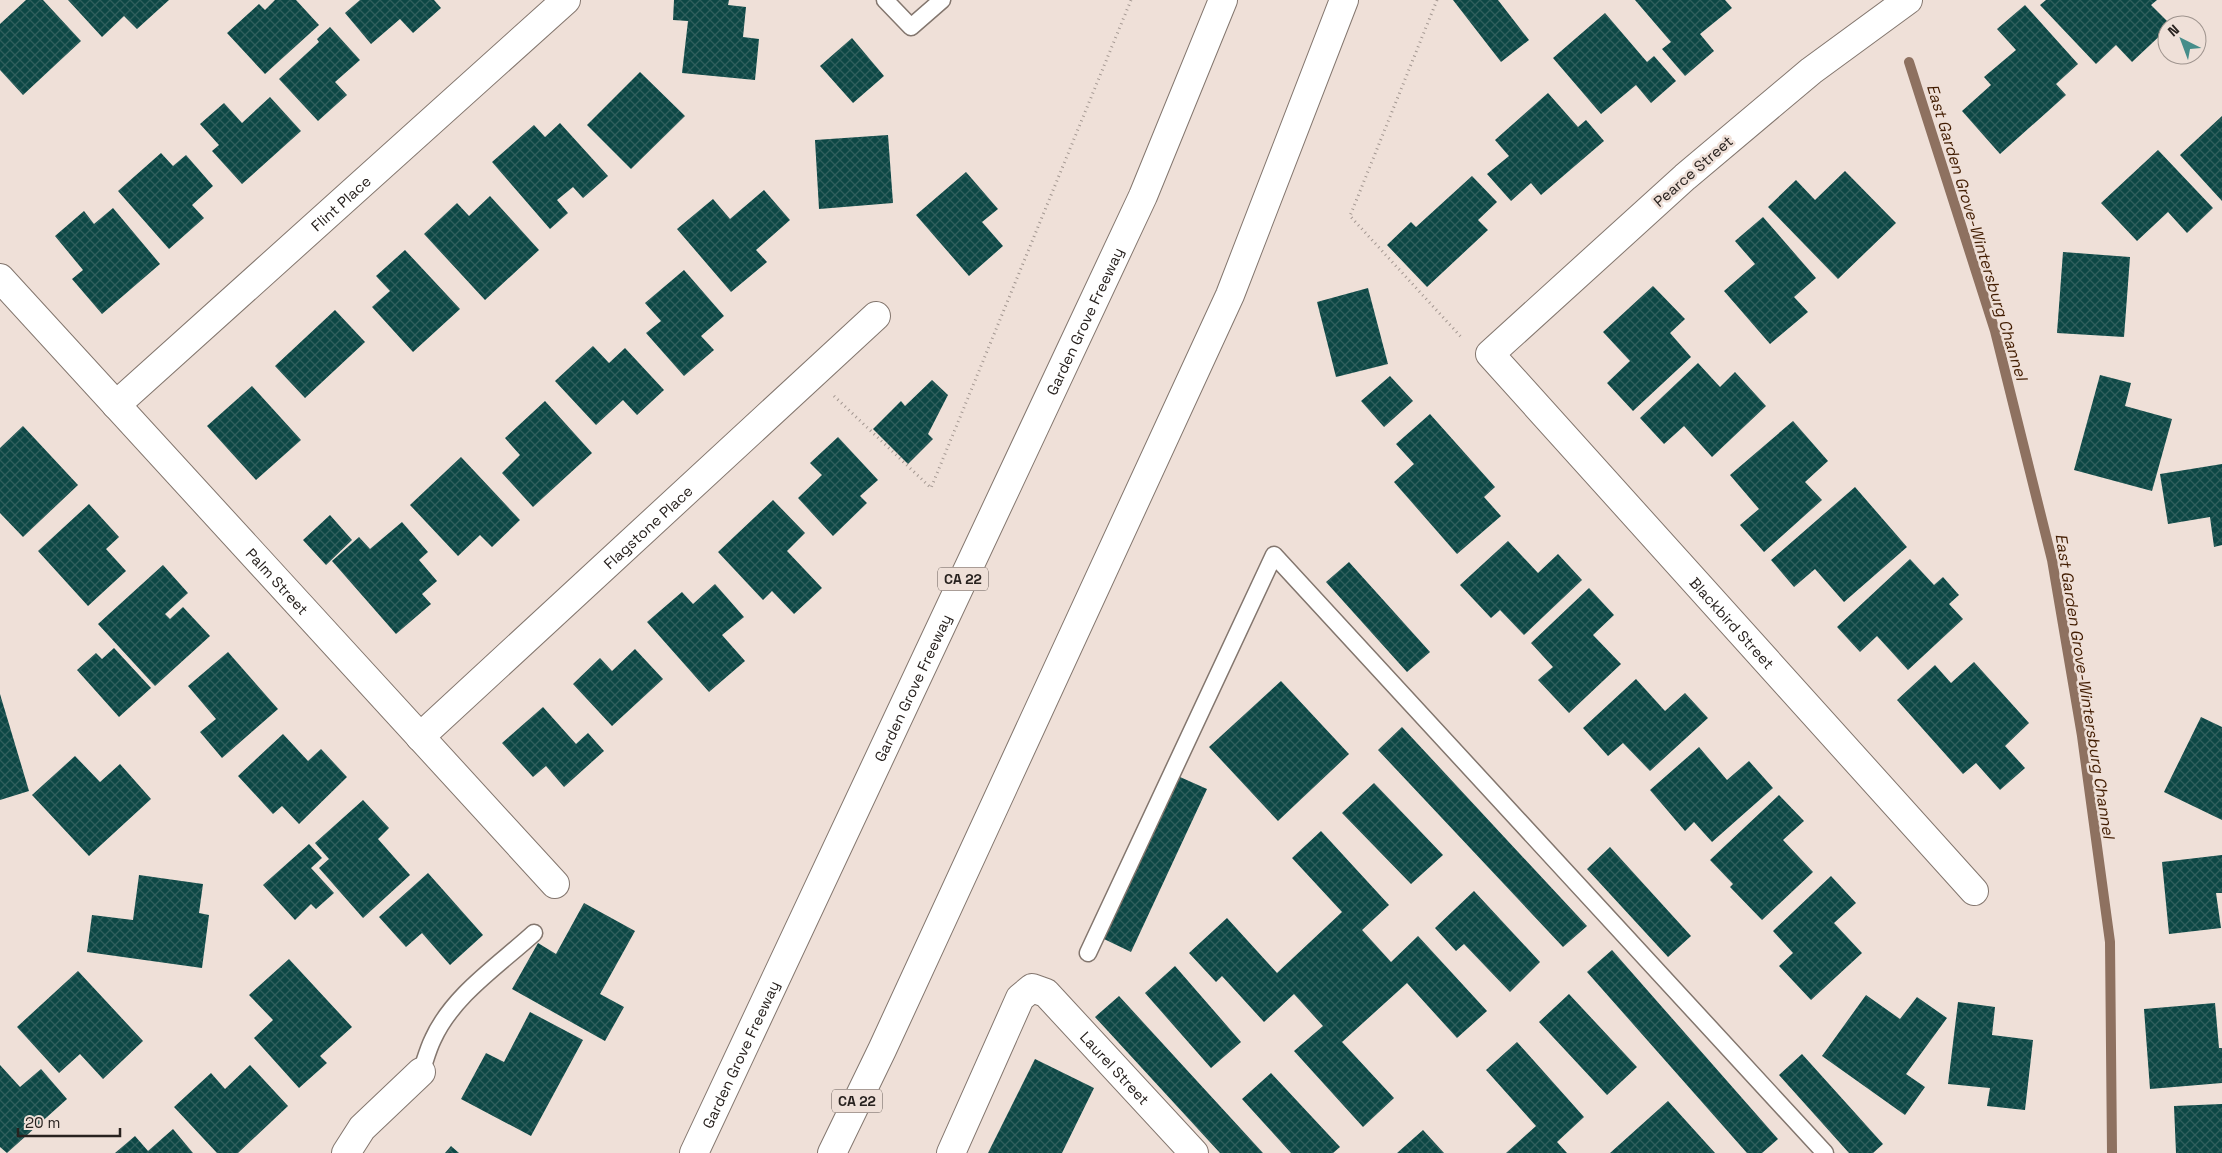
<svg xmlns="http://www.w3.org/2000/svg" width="2222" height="1153" font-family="'Space Grotesk',sans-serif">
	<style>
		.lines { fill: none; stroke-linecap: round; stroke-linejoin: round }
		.stream { stroke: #8e7160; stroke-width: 10 }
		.building { fill: url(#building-cross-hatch) }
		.lane-casing { stroke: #83766e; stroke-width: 19 }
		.street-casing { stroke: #83766e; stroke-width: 30 }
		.highway-casing { stroke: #83766e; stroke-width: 30 }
		.path { stroke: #a39791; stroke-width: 3; stroke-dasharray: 1 4; stroke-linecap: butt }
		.lane { stroke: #fff; stroke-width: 16 }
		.street { stroke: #fff; stroke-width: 28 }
		.highway { stroke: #fff; stroke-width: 28 }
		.labels { text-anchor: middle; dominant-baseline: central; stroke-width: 5; stroke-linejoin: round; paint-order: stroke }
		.shield { fill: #efe0d8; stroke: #645b56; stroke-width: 1 }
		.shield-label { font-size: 14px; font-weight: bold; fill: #28221f }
		.street-label { font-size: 15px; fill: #28221f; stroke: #efe0d8 }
		.water-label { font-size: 16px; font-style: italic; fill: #431d02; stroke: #efe0d8 }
	</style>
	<defs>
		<pattern id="building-cross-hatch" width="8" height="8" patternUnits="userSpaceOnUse" patternTransform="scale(1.25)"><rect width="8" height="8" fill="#0d4745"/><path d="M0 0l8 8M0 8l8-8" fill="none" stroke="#305f5d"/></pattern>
	</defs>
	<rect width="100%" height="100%" fill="#efe0d8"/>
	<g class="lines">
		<path class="stream" d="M1909,62l86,269 57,229 30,176 28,206 2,211"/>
	</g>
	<path class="building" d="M26,0h17l38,41 -58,54 -23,-25v-46z
		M68,0h101l-32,29 -13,-13 -22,21z
		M275,0h21l23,25 -54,49 -38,-41 32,-29 6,6z
		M360,0h74l7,8 -28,25 -13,-14 -29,25 -26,-31z
		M674,0h55l-1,5 18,2 -3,30 16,2 -4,41 -73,-7 6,-52 -15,-1z
		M1453,0h45l31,40 -28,22z
		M1635,0h90l7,8 -32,26 14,17 -29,25 -23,-27 9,-7z
		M2046,0h111l-6,5 20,20h-4v4l-35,33 -16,-17 -20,19 -56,-59z
		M2025,5l53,59 -22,20 10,11 -66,59 -38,-43 29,-26 -7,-8 32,-27 -19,-21z
		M1605,13l42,49 7,-6 22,25 -25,22 -15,-18 -35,29 -48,-56z
		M330,27l30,33 -25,22 12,13 -29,26 -39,-42 40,-37 -2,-3z
		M852,38l32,38 -31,27 -33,-37z
		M640,72l45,44 -54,53 -44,-44z
		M1548,93l30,34 8,-7 18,21 -63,54 -10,-12 -20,18 -24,-27 22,-18 -14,-16z
		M270,97l31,34 -59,53 -30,-33 7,-6 -19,-21 24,-21 18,20z
		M2222,116v85l-42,-46z
		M560,123l48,53 -25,22 -10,-11 -16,13 11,13 -18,16 -58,-67 42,-37 11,12z
		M888,135l5,68 -74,6 -4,-69z
		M2158,150l55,58 -26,25 -19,-21 -31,29 -36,-38z
		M161,153l12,13 13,-11 27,31 -21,19 12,13 -35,31 -51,-58z
		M1845,171l51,52 -58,56 -70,-72 28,-27 19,20z
		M966,172l32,37 -16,13 21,24 -34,30 -53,-61z
		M1472,176l25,26 -19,18 10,10 -61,57 -40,-42 24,-23 5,5z
		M764,190l26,30 -34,30 11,12 -36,30 -54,-63 36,-30 17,20z
		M490,196l49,54 -54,50 -61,-66 33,-31 12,13z
		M113,208l47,56 -58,50 -30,-35 11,-9 -28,-34 29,-25 10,13z
		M1763,217l53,61 -22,19 14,15 -38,32 -46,-53 31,-27 -20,-23z
		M405,250l55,59 -47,43 -41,-45 18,-16 -14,-15z
		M2063,252l67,5 -6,80 -67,-4z
		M684,270l40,46 -23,20 13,14 -30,26 -38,-43 15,-12 -16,-18z
		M1653,286l32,33 -15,14 21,24 -58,54 -26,-28 23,-22 -27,-29z
		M1368,288l20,76 -52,13 -19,-75z
		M335,310l30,32 -60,56 -30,-32z
		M593,346l16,17 16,-15 39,42 -27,25 -14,-15 -27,25 -41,-44z
		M1698,363l22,24 15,-15 31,34 -54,51 -28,-31 -20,18 -24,-26z
		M2100,375l31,8 -6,23 47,13 -20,72 -78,-21z
		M1390,376l23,25 -29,26 -23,-26z
		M932,380l16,15 -20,39 5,5 -25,25 -35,-35 28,-28 4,5z
		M252,386l49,54 -45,40 -49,-54z
		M545,401l47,52 -59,54 -31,-34 18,-18 -15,-17z
		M1430,414l65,73 -11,10 17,19 -44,38 -63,-72 20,-18 -18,-20z
		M1793,421l35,40 -23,21 17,18 -58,52 -24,-27 19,-16 -29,-34z
		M23,426l55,59 -55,52 -23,-24v-65z
		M838,437l40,43 -18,16 7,7 -34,33 -35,-38 24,-23 -12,-12z
		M461,457l59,63 -28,27 -12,-12 -22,21 -48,-51z
		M2222,464v81l-8,2 -4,-30 -42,7 -8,-50z
		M1855,487l52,60 -63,55 -29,-33 -21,18 -23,-27z
		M773,500l32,33 -18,18 35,37 -28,26 -22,-23 -9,9 -45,-48z
		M89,504l30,33 -13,12 20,22 -38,35 -50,-55z
		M330,515l22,25 -26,25 -23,-25z
		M402,522l26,30 -9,8 18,21 -15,13 9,10 -35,30 -64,-73 27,-24 11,12z
		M1508,541l30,32 20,-19 24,26 -58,55 -24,-25 -9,8 -31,-33z
		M1910,559l24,26 9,-8 16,18 -10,9 14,15 -55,51 -31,-34 -17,16 -23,-25z
		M1349,562l81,90 -23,20 -81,-90z
		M163,565l25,28 -23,21 5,5 13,-12 27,29 -55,50 -57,-62z
		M715,584l29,33 -22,18 23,26 -36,31 -62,-70 35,-30 11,12z
		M1589,588l25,27 -21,20 28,29 -52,49 -31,-33 15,-13 -22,-24z
		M114,648l37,40 -32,29 -42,-47 19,-17 6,6z
		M635,649l28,30 -51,47 -39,-42 27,-26 12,13z
		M228,652l50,57 -56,49 -22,-26 16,-13 -28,-33z
		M1974,662l55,61 -24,23 20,22 -25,22 -24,-27 -13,11 -66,-74 38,-35 16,18z
		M1636,679l29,32 20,-18 23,25 -58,53 -27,-28 -15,13 -25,-28z
		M1281,681l68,73 -71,67 -69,-74z
		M0,694l29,97 -29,9z
		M543,707l33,37 12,-11 16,18 -40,36 -18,-21 -13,11 -31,-34z
		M2201,717l21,10v93l-58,-28z
		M1402,727l185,199 -24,21 -185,-197z
		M283,734l25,27 13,-12 26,28 -48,47 -17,-18 -9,8 -35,-38z
		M1699,747l28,33 22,-19 24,27 -61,54 -18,-20 -9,9 -35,-41z
		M75,756l25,26 20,-18 31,35 -62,57 -57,-61z
		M1180,777l27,12 -76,163 -27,-13z
		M1374,783l69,72 -32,29 -69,-71z
		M1779,795l25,26 -21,19 30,32 -51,48 -32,-33 3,-3 -23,-24z
		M363,800l26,28 -11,11 32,36 -47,43 -44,-50 10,-9 -14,-16z
		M1321,831l68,74 -27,25 29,32 27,-26 69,75 -30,27 -50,-55 -65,59 52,56 -31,29 -69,-76 29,-25 -29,-32 -30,28 -42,-46 -6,6 -27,-29 38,-35 50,55 65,-61 -50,-54z
		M309,844l13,14 -11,10 23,25 -18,16 -5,-5 -16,16 -32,-35z
		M1610,847l81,89 -23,21 -81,-88z
		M2222,855v38h-6l5,35 -52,6 -7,-72z
		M428,873l55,62 -33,30 -28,-32 -16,14 -27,-30z
		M139,875l64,9 -4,29 10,2 -7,53 -115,-16 5,-37 41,5z
		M1831,876l25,27 -22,20 28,30 -51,47 -32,-34 14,-13 -20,-22z
		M1474,891l66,71 -30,30 -46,-48 -8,7 -21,-23z
		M584,903l51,28 -35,63 24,13 -19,34 -93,-52 26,-46 18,11z
		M1612,950l166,189 -16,14h-15l-160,-181z
		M289,959l63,68 -32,29 7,7 -28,25 -45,-50 19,-18 -24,-25z
		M1175,966l66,76 -30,26 -66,-75z
		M78,971l65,70 -40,38 -23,-25 -21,19 -42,-46z
		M1569,994l68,73 -30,28 -68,-73z
		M1866,995l34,24 17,-22 30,21 -41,56 19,13 -20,28 -83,-59z
		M1119,996l144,157h-43l-125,-136z
		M1958,1002l37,5 -3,28 41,5 -8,70 -38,-4 3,-18 -42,-4z
		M2215,1003l4,45h3v35l-72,6 -6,-80z
		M530,1012l53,28 -52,96 -70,-37 25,-46 18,9z
		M1517,1042l67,75 -27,25 10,11h-61l30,-27 -50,-56z
		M1802,1054l81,90 -10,9h-24l-70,-78z
		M1035,1059l59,29 -32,65h-74z
		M0,1065l20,22 21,-18 26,30 -60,54 -7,-6z
		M250,1065l38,41 -50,47h-21l-43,-46 37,-34 14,16z
		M1271,1073l69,74 -7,6h-42l-49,-54z
		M1668,1101l47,52h-105z
		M2222,1104v49h-46l-2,-47z
		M173,1129l20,24h-78l20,-17 13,15z
		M1423,1130l21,23h-47z
		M451,1146l8,7h-14z"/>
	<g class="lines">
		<g class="lane-casing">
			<path id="lane" d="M885,0l26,27 31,-27
				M1088,953l186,-398 551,598
				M421,1072c4,-11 7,-23 12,-33 20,-44 66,-74 101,-106"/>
		</g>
		<g class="street-casing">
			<g id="street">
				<path id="s1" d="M1908,0l-97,71 -126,106 -195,177 484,537"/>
				<path id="s2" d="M0,278l555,606"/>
				<path id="s3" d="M116,405l450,-405"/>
				<path id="s4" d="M420,737l456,-421"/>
				<path d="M346,1153l16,-25 59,-56"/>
				<path id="s5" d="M951,1153l69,-155 12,-10 14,5 148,160"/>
			</g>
		</g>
		<g class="highway-casing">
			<g id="highway">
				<path id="s6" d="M694,1153l449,-957 80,-196"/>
				<path d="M832,1153l50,-103 348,-755 114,-295"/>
			</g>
		</g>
		<path class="path" d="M1437,0l-87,216 113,123
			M834,396l97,92 200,-488"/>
		<use href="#lane" class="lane"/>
		<use href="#street" class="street"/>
		<use href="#highway" class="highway"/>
	</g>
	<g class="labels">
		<g class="shield">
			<rect x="938" y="567.5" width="50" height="23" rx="4"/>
			<rect x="832" y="1089.5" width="50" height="23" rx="4"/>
		</g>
		<g class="shield-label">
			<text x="963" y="579">CA 22</text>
			<text x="857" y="1101">CA 22</text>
		</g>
		<g class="street-label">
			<text transform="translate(1693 171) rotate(-41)">Pearce Street</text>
			<text stroke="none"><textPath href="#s3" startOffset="302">Flint Place</textPath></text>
			<text stroke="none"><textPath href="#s6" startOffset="919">Garden Grove Freeway</textPath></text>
			<text stroke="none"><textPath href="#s4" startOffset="310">Flagstone Place</textPath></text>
			<text stroke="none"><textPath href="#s2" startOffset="411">Palm Street</textPath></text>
			<text stroke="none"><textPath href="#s1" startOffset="910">Blackbird Street</textPath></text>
			<text stroke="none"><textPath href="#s6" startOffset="514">Garden Grove Freeway</textPath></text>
			<text stroke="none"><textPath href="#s6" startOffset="109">Garden Grove Freeway</textPath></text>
			<text stroke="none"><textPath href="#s5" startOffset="302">Laurel Street</textPath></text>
		</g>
		<g class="water-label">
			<text transform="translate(1977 232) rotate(73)">East Garden Grove-Wintersburg Channel</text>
			<text transform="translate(2085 686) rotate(81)">East Garden Grove-Wintersburg Channel</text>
		</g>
	</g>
	<g transform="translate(2182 40) rotate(318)"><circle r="24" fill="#efe0d8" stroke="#9f948e"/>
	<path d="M0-4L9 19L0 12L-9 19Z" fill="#468d8a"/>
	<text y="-8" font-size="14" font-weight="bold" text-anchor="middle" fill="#28221f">N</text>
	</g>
	<path d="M18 1128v8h102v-8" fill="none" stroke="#28221f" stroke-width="2.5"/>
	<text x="25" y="1128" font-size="15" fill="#28221f" stroke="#efe0d8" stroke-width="4" paint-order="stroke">20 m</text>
</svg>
